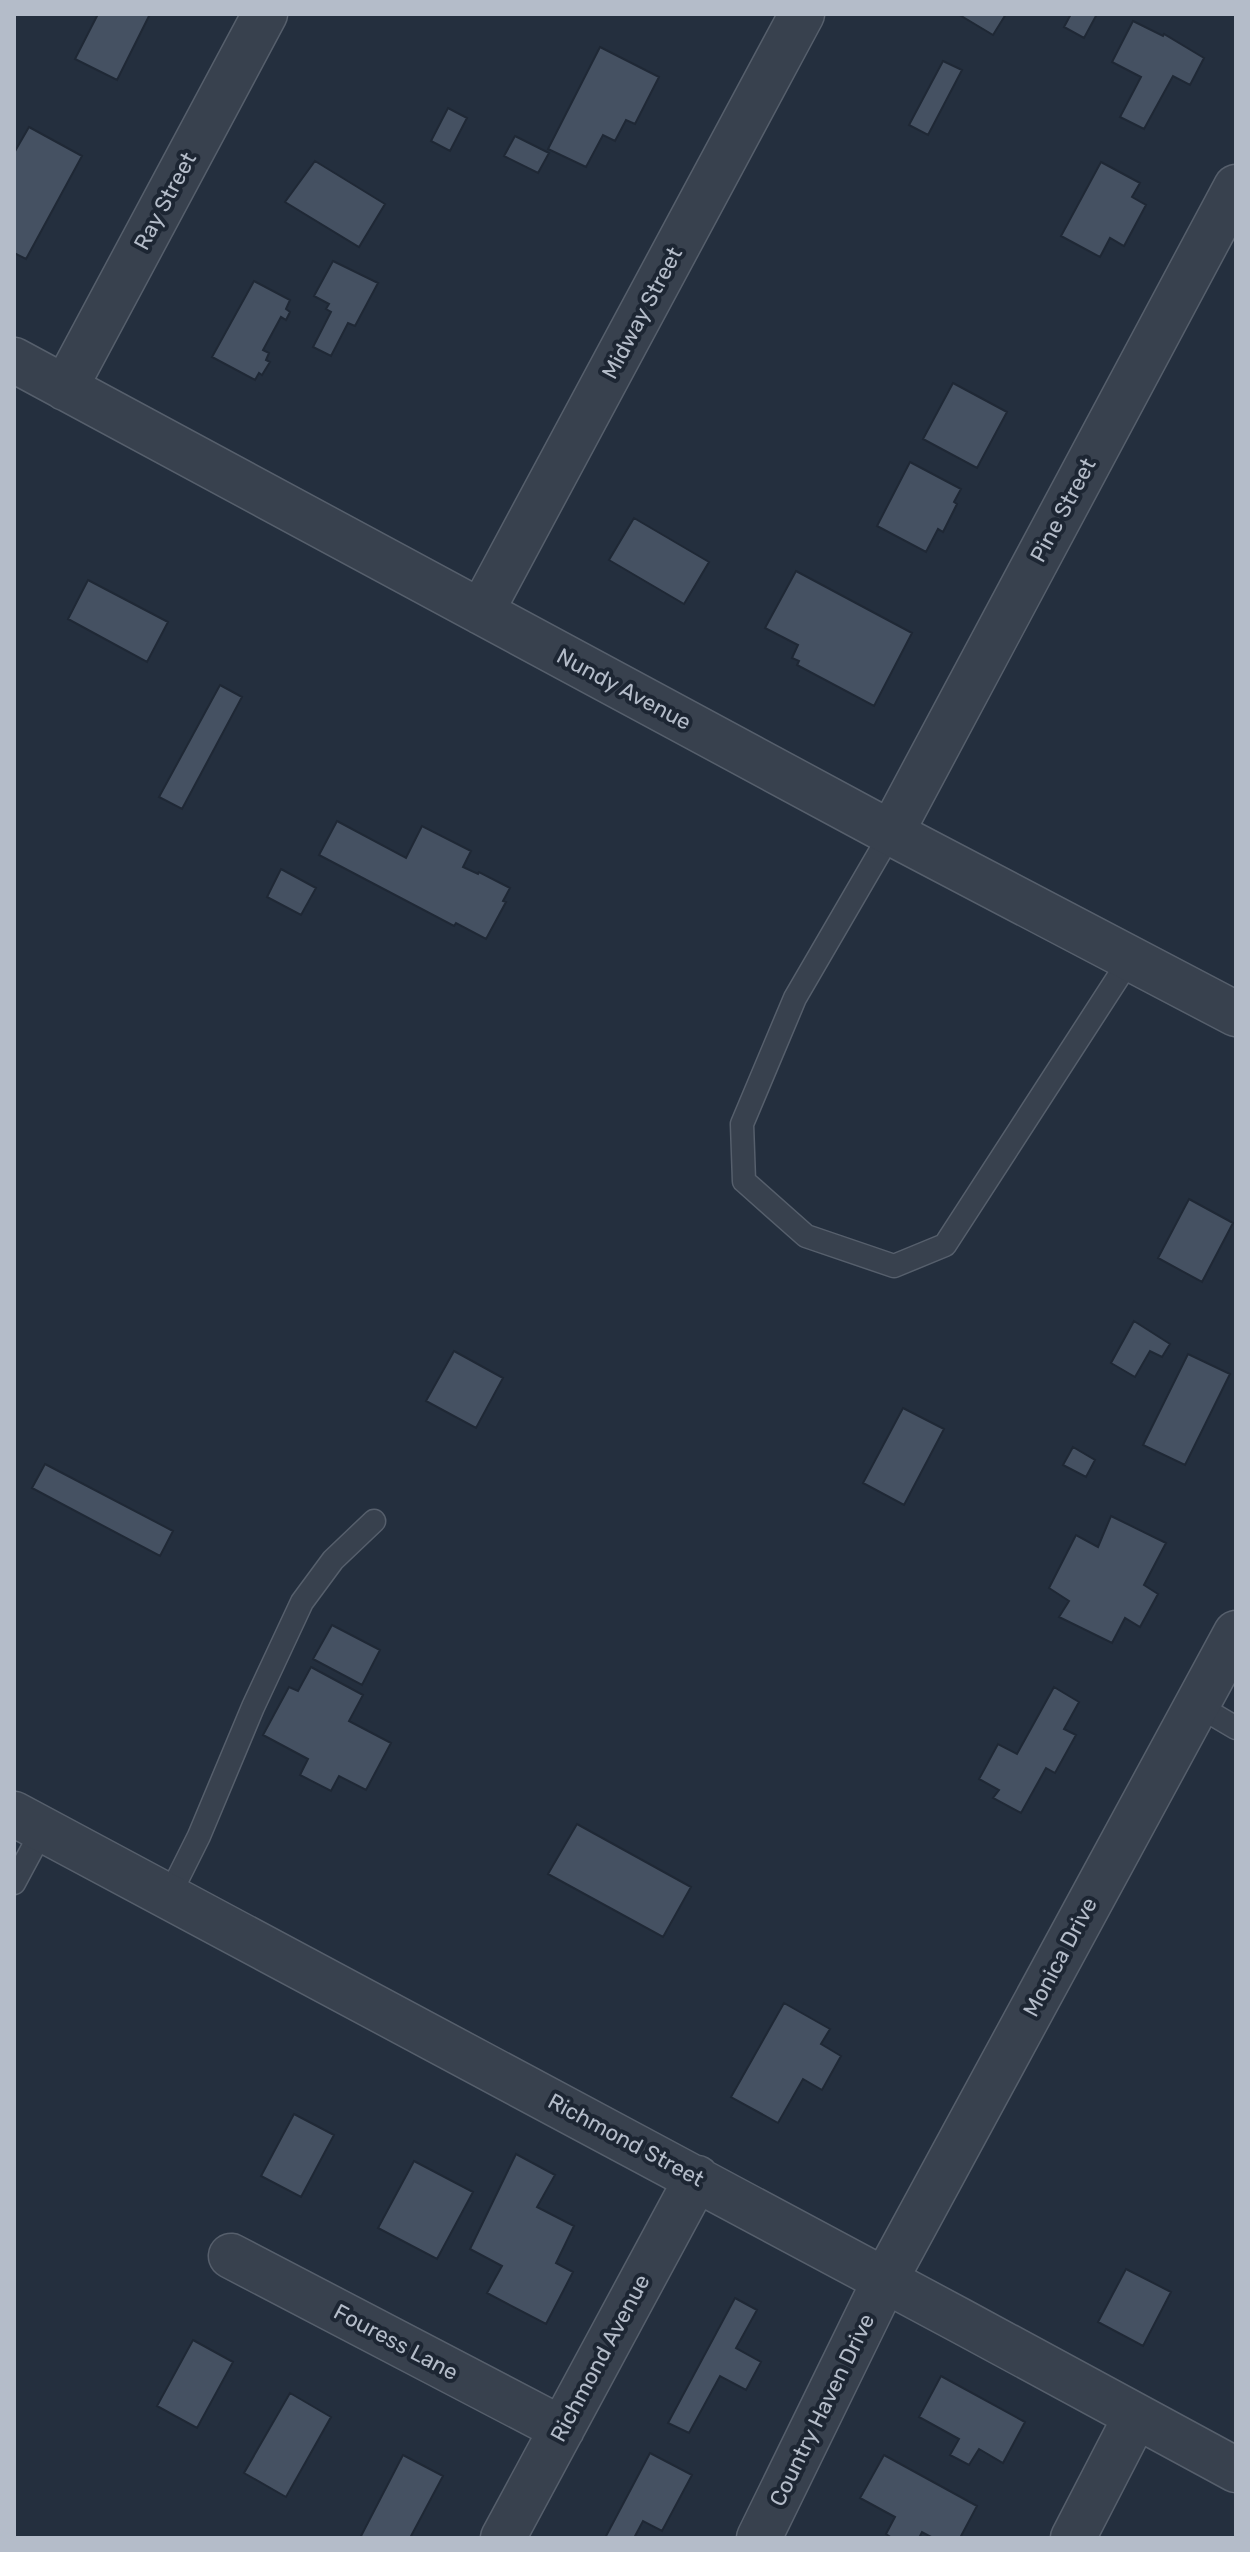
<svg xmlns="http://www.w3.org/2000/svg" width="1250" height="2552" font-family="Rubik,sans-serif">
	<style>
		.building { fill: #455162; stroke: #1f2835; stroke-width: 2 }
		.lines { fill: none; stroke-linecap: round; stroke-linejoin: round }
		.service-casing { stroke: #565f6c; stroke-width: 25 }
		.minor-casing { stroke: #565f6c; stroke-width: 47 }
		.service { stroke: #38414e; stroke-width: 22 }
		.minor { stroke: #38414e; stroke-width: 44 }
		.labels { text-anchor: middle; dominant-baseline: central; stroke-width: 8; stroke-linejoin: round; paint-order: stroke }
		.street-label { font-size: 22px; fill: #b4bcc9; stroke: #1d2633 }
	</style>
	<rect width="100%" height="100%" fill="#242f3e"/>
	<path class="building" d="M98,14h52l-33,66 -42,-21z
		M958,14h48l-13,21z
		M1071,14h26l-13,24 -20,-11z
		M1133,21l30,15 1,-2 40,24 -14,27 -17,-9 -29,53 -24,-12 21,-40 -29,-15z
		M600,47l59,30 -24,47 -9,-4 -11,21 -12,-6 -17,32 -38,-18z
		M943,61l19,9 -34,65 -19,-10z
		M448,108l19,10 -17,33 -19,-10z
		M29,127l53,29 -56,103 -12,-6v-100z
		M515,136l34,17 -11,20 -34,-17z
		M315,161l70,43 -26,43 -74,-45z
		M1101,162l39,21 -8,14 14,8 -22,41 -14,-8 -10,19 -39,-21z
		M333,261l45,22 -23,43 -7,-3 -17,33 -18,-9 18,-35 -5,-3 3,-5 -15,-8z
		M254,281l36,19 -4,9 4,3 -4,8 -5,-3 -18,33 6,3 -3,7 4,2 -8,13 -3,-2 -4,7 -43,-23z
		M953,383l54,29 -30,56 -54,-29z
		M910,462l51,27 -7,13 3,2 -14,28 -5,-3 -12,23 -49,-26z
		M634,518l75,44 -25,42 -75,-44z
		M796,571l116,62 -38,73 -77,-41 2,-4 -7,-3 6,-13 -33,-17z
		M88,580l80,42 -21,40 -79,-43z
		M220,685l22,12 -60,112 -23,-12z
		M337,821l69,37 16,-32 49,25 -8,16 15,7 1,-2 31,16 -7,13 3,1 -20,37 -30,-16 -2,3 -135,-71z
		M281,869l35,19 -15,27 -34,-18z
		M1189,1199l44,24 -31,59 -44,-24z
		M1134,1321l36,23 -8,13 -12,-6 -15,26 -24,-14z
		M454,1351l49,27 -27,50 -50,-27z
		M1188,1354l42,20 -45,91 -42,-20z
		M903,1408l41,21 -40,76 -41,-22z
		M1073,1447l22,13 -9,17 -23,-12z
		M45,1464l128,67 -13,25 -128,-68z
		M1111,1516l55,27 -22,42 14,9 -18,33 -15,-9 -13,25 -53,-26 10,-16 -20,-13 27,-53 22,12z
		M332,1625l48,25 -18,35 -49,-26z
		M311,1667l52,28 -14,26 42,22 -25,47 -27,-14 -8,15 -31,-16 8,-16 -45,-24 26,-48 9,4z
		M1054,1687l25,15 -15,27 12,6 -21,38 -9,-5 -25,45 -28,-15 6,-8 -20,-11 19,-35 19,10z
		M577,1824l114,63 -28,50 -115,-63z
		M784,2003l46,26 -9,15 20,12 -19,34 -19,-11 -25,44 -47,-26z
		M294,2114l40,21 -33,62 -40,-21z
		M516,2154l39,21 -18,32 37,19 -18,37 17,9 -27,52 -59,-31 15,-27 -32,-17z
		M414,2161l59,31 -36,67 -59,-31z
		M1126,2269l45,23 -28,54 -45,-24z
		M735,2298l22,12 -21,38 25,14 -15,28 -26,-14 -31,57 -21,-10z
		M193,2340l40,22 -36,66 -40,-22z
		M941,2376l84,46 -22,41 -24,-14 -10,16 -19,-10 9,-16 -40,-22z
		M290,2393l41,24 -45,80 -42,-24z
		M650,2453l42,22 -30,56 -19,-10 -9,17h-29z
		M403,2455l40,21 -33,62h-50z
		M884,2455l93,51 -17,32h-27l-11,-6 -3,6h-27l-6,-4 9,-17 -35,-19z"/>
	<g class="lines">
		<g class="service-casing">
			<path id="service" d="M891,833l-96,165 -53,126 2,57 62,55 88,30 51,-21 185,-286
				M1197,1705l39,23
				M14,1883l29,-54
				M169,1896l30,-60 54,-129 49,-105 31,-42 41,-39"/>
		</g>
		<g class="minor-casing">
			<path id="minor" d="M14,360l877,473 345,181
				M65,388l200,-374
				M481,612l321,-598
				M891,833l345,-646
				M14,1814c408,218 816,435 1222,656
				M231,2256l331,173
				M503,2538l194,-360
				M759,2538l125,-256 352,-649
				M1073,2538l63,-122"/>
		</g>
		<use href="#service" class="service"/>
		<use href="#minor" class="minor"/>
	</g>
	<g class="labels">
		<g class="street-label">
			<text transform="translate(165 201) rotate(-62)">Ray Street</text>
			<text transform="translate(642 313) rotate(-62)">Midway Street</text>
			<text transform="translate(1063 510) rotate(-62)">Pine Street</text>
			<text transform="translate(624 689) rotate(28)">Nundy Avenue</text>
			<text transform="translate(1060 1957) rotate(-62)">Monica Drive</text>
			<text transform="translate(626 2140) rotate(28)">Richmond Street</text>
			<text transform="translate(396 2342) rotate(28)">Fouress Lane</text>
			<text transform="translate(600 2358) rotate(-62)">Richmond Avenue</text>
			<text transform="translate(822 2410) rotate(-64)">Country Haven Drive</text>
		</g>
	</g>
	<rect width="1250" height="2552" fill="none" stroke="#b4bcc9" stroke-width="32"/>
</svg>
